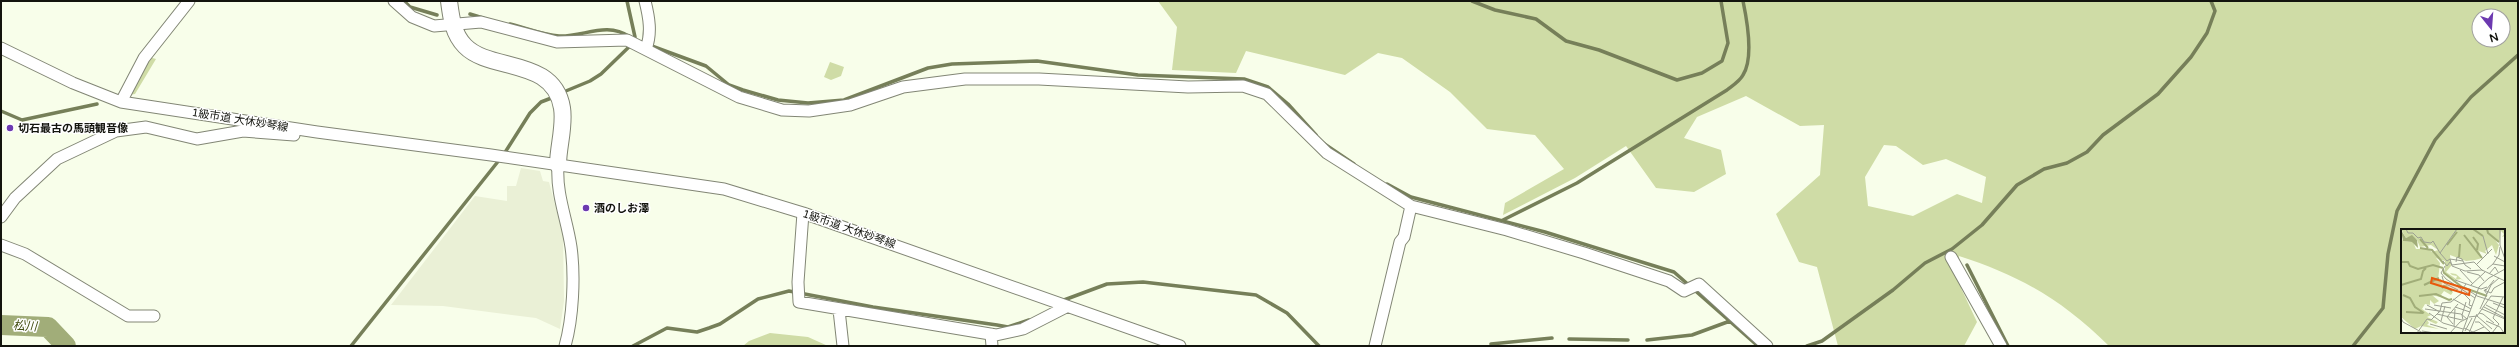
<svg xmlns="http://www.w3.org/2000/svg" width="2519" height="347" font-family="'Varela Round','Noto Sans JP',sans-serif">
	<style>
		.built { fill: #eaf0d6 }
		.green { fill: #cfdca6; fill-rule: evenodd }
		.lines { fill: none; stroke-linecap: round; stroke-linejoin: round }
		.stream { stroke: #767f59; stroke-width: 3.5 }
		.river { stroke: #a1ad79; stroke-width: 20 }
		.street-casing { stroke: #828675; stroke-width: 13 }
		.secondary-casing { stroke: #828675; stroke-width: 18 }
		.street { stroke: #fff; stroke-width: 11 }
		.secondary { stroke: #fff; stroke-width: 16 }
		.poi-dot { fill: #6c39b0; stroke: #fff; stroke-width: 1.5 }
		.labels { text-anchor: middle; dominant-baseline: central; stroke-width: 3; stroke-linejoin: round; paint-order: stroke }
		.street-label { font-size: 11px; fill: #13140e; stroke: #fff }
		.poi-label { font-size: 11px; font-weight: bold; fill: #13140e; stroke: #fff; text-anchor: start }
		.water-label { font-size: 12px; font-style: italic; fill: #434e13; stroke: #fff }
		.inset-river { fill: none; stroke: #a1ad79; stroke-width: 2 }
		.inset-road { fill: none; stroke: #9ca092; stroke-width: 1 }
		.view { fill: #e8590c; fill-opacity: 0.15; stroke: #e8590c; stroke-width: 2 }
		.inset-edge { fill: none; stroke: #13140e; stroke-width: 2 }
	</style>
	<rect width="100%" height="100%" fill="#f8feea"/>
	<path class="built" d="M521,168l19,3 3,10 6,1 14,53 1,66 -4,28 -24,-11 -93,-12 -52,-1 84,-109 32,5v-15h9z"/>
	<path class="green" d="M1158,1h1360v345h-409c-47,-46 -88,-70 -150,-90l2,32 16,34 -13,24h-126l-21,-79 -18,-5 -23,-48 44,-39 4,-50 -24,1 -54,-30 -49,21 -13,21 37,12 5,24 -32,18 -38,-4 -30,-42 -51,32 -72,37 2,-12 59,-34 -29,-34 -48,-6 -37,-37 -48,-34 -24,-5 -33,22 -99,-24 -10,22 -64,-3 5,-43zM2479,16h24v24h-24zM1884,145l12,1 27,19 23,-6 40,18 -4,26 -25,-9 -44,22 -45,-10 -3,-29zM2402,230h102v102h-102z
		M149,57l7,2 -21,35 -6,1z
		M830,62l14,5 -3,9 -10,4 -7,-3z
		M770,333l38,4 20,9h-85l6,-5z"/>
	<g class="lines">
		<path class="stream" d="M404,1l6,6 27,8
			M627,1l8,36
			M1472,1l23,9 41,9 30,22 33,9 78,30 25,-7 20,-12 6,-18 -7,-42
			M470,14l13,4
			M510,24c16,4 33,11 49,12 25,1 47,-15 71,1
			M649,45l57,21 23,19 14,5 35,10 30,3 36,-3 84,-32 24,-4 85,-3 101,14 106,4 24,8 20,17 28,31
			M561,93l29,-12 11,-7 31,-30
			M1,111l21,9 75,-16
			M1323,143l31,21
			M504,154l26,-41 11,-11 13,-5
			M1387,184l24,13 134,35 129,40 84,74
			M1503,220l74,-37 150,-93c5,-4 13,-9 16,-15 11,-17 4,-55 0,-74
			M1967,265l41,81
			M1064,300l43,-16 36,-2 113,13 31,18 32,33
			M1569,339l59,1
			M1647,340l45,-5 38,-14
			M1491,344l61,-6
			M351,346l149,-187
			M633,346l34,-18 30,4 12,-4 11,-4 38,-25 31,-8 84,16 124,18 11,2 21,-7
			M1807,346l15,-5 71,-51 32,-27 27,-14 30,-24 35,-40 27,-16 23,-6 20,-11 16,-17 55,-41 33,-37 16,-24 8,-22 -4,-10
			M2353,346l30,-38 5,-54 9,-43 38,-71 36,-43 47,-42"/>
		<path class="river" d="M1,325l47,2 18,19"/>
		<g class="street-casing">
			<path id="street" d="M394,1l18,16 22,9 47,-4 76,20 70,-2 112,57 43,13 27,1 41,-6 53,-18 62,-8h74l149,8 55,-1 24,8 60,59 84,53 96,24 77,23 85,28 15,10 15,-7 68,62
				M645,1c4,16 7,32 1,48
				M1,48l72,35 48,19 196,30 174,23 233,34 79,24 377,133
				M121,102l23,-44 45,-57
				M558,165c-2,30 9,54 13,82 4,29 2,71 -6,99
				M803,213l-5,69 1,20 197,33 27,-6 43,-22
				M1,217l14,-19 42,-39 59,-28 30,-4 51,12 46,-8 51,4
				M1,245l24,9 103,62h26
				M1951,257l50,89
				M839,310l4,36
				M991,334l1,12
				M1375,346l25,-104 4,-5 7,-31"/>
		</g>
		<g class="secondary-casing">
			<path id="secondary" d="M449,1c2,16 4,33 16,45 25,26 89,11 97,62 3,18 -4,39 -4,57"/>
		</g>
		<use href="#street" class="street"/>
		<use href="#secondary" class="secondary"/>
	</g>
	<g class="poi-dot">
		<circle cx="10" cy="128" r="4"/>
		<circle cx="586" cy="208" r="4"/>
	</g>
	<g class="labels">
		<g class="street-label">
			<text transform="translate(240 120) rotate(9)">1級市道 大休妙琴線</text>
			<text transform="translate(849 229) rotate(19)">1級市道 大休妙琴線</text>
		</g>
		<g class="poi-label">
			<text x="18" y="128">切石最古の馬頭観音像</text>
			<text x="594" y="208">酒のしお澤</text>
		</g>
		<g class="water-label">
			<text transform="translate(25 326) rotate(3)">松川</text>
		</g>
	</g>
	<g transform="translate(2401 229)">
		<rect width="104" height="104" fill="#f8feea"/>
		<path d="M0,0h104v7l-3,1 2,-3 -3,-3 -2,12 -4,-3 4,5 -3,10 -4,-10 -7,6 2,3 -8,-3 3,7 -7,2 -9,1 -16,-6 1,11 -5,6 10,7 1,-3 -5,-1 -2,-2 6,1 11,10 -6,-5 -6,1 -10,-6v-13l-9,-3 4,5 -2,17 3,-1 1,6h5l6,7 -2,3 -7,-4 -3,4 3,3 -12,-3 7,6 -5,3 -4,-4v5l-5,-1 -3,5 9,6 -4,2 11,5 -2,2 -9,-4 2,3 -2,2 12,4 -18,-3 -6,3 -14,-12v-80l2,4 10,1 3,7h12l4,3 6,-2 -7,-5 -11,2 -3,-7 -6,-4 -5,2z" fill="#cfdca6"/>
		<path d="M0,1l5,8 6,-3 5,5 1,8 -6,-6 -9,-1z" fill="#a1ad79"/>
		<path class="inset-river" d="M72,0l10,7M86,0l1,4 11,9M63,6l18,23M72,8l5,7 -1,6M19,10l8,9M46,16l10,-13M19,19l12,2 12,14M58,28l1,-13M0,33h7l2,4 8,3 15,-4 10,3M42,40l1,4 18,14 25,9M0,56l20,-6 2,-8 3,-3M23,56l15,-7M41,59l2,-2 8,5M2,66l7,3 5,9 9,6M18,67l17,-2 13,6 3,-1M5,83l17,1"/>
		<path class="inset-road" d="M5,0l2,4h5l5,5 3,-1 3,5 7,1 2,-2 7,12 7,8 3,-2 2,7 13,5 17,-1 23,11M99,0v16l5,14M82,7l5,18M39,24l17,-24M93,27l11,6M49,30l13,2M42,32l4,5 3,-4 2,3 22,-3 9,9M55,33l1,-5 5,2 3,6 6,4M76,35l15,-15M92,35l6,-9 1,-8M44,37l-4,7 5,6 29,19M86,40l6,-5 12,2M59,41l13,14M66,43l12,3 5,6M88,45l6,-7 3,5M41,47l2,7 14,7M54,51l26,9 6,-2M65,55l-5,7 9,9 -1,5 3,1M70,56l14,-13M84,60l1,1 8,-10M67,61l9,6 28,9M86,65l-3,-4 7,3 3,-5 11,-6M52,70l18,10M92,74l12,5M26,76l13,7M33,76l17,3M85,76l19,10M54,78l15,5M83,78l21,11M24,80l36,5 6,5M79,80l11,-24 8,-7M81,80l23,10M28,84l14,10 20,6M78,84l4,1 11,9M36,85l25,6M76,87l15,13M68,88l8,-1 14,-20 14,1M0,89l2,4 20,11M62,91l-1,-5 4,-13M40,92l4,-15M85,92l14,6 4,6M74,93h4l11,10M29,95l17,5M52,95l-6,-7 11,-13M53,97l1,-17M63,99l9,4 11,-5M21,102l13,2M64,102l7,-13M16,104l10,-14 4,1 9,-9 2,-8 9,-1 11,-9M49,104l10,-11 8,-4M61,104l17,-46 10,-9 16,-9M68,104l8,-19M91,104l7,-9 -6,-6 10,-21"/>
		<path class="view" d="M31,49l38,12 -1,5 -38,-12z"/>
		<rect width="104" height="104" class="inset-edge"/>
	</g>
	<rect width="2519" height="347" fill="none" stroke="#13140e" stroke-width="4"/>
	<g transform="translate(2491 28) rotate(163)"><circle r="19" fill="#ffffff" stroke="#a1a19f"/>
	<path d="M0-3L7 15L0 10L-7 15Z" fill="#6c39b0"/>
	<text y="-6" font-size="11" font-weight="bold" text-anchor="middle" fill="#13140e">N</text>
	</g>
</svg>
